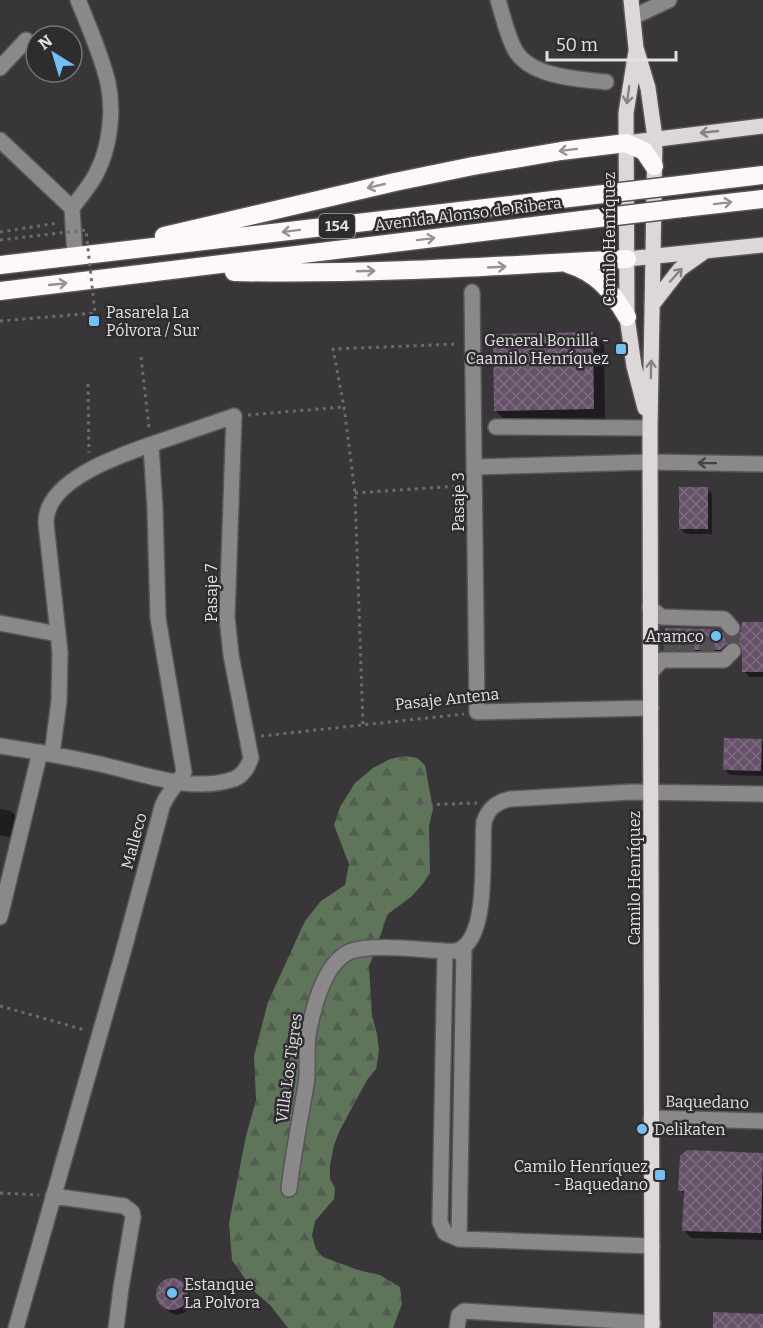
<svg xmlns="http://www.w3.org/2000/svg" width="763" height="1328" font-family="Bitter,serif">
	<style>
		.forest { fill: url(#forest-firs) }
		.shadow { fill: #0007 }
		.building { fill: url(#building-cross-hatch) }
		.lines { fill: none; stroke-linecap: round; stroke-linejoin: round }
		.minor-tunnel { stroke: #525052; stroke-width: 15; stroke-dasharray: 15 8; stroke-linecap: butt }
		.minor-casing { stroke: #575557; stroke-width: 18 }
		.major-casing { stroke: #575557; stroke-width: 18 }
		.highway-casing { stroke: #575557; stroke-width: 21 }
		.path { stroke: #6d6b6d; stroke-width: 3; stroke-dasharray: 3 4.5; stroke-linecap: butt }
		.minor { stroke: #8a8888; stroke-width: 15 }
		.major { stroke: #ddd8d8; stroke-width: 15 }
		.highway { stroke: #fef8f8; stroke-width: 18 }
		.highway-bridge-casing { stroke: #575557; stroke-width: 21; stroke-linecap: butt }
		.path-bridge { stroke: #6d6b6d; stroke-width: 3; stroke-dasharray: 3 4.5; stroke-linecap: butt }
		.highway-bridge { stroke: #fef8f8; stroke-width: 18 }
		.oneway { stroke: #868284 }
		.oneway2 { stroke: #969294 }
		.oneway3 { stroke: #454345 }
		.poi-dot { fill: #72c1f5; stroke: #2e2c2f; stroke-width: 2 }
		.labels { text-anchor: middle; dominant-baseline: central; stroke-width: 5; stroke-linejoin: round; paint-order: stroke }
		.shield { fill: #2e2c2f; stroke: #acaaac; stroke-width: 1.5 }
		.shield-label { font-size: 15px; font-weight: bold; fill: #e2e0e2 }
		.street-label { font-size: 16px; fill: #e2e0e2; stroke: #2e2c2f }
		.poi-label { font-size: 16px; fill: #e2e0e2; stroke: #2e2c2f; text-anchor: start }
	</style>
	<defs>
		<pattern id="forest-firs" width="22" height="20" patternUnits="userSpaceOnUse" patternTransform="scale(1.5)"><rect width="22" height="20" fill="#5e755a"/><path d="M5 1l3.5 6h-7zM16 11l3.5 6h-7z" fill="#525e50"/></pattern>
		<pattern id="building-cross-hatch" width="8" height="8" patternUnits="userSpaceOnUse" patternTransform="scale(1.5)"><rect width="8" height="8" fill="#68526b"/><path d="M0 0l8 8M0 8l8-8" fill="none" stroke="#7d6b80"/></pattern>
	</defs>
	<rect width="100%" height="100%" fill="#393639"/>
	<path class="forest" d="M405,756l12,2 8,7 8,44 -4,17 1,47 -8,12 -11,12 -23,17 -19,53 3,49 5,18 2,17 -3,18 -9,11 -27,50 -6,15 -4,20v14l5,9 -1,11 -19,22 -3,15 4,13 7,8 35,13 22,5 20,12 2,17 -9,24h-105l-18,-23 -17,-15 -21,-30 -3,-37 17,-87 10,-36 -2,-44 14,-54 37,-81 16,-20 24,-16 4,-21 -15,-39 6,-18 15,-24 18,-15 17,-9z"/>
	<path class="shadow" d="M593,333l11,12 1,75 -98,2 -12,-12z
		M707,489l5,5v40h-26l-6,-6z
		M763,623v54h-14l-5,-6v-22l-3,-3 -9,2 -7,7h-54l-5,-5 62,-12 6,1z
		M761,740l2,2v34l-33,-1 -5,-5z
		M0,809l11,2 6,6 -4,21 -13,-3z
		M687,1152l76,3v85l-72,-2 -7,-8 1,-35 -5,-5z
		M167,1281h10l13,13 1,13 -7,6 -9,2 -8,-5 -8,-10 1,-14z"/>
	<path class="building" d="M593,332l1,77 -100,2 -1,-77z
		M679,487h29v42h-29z
		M742,622h21v50h-21v-23l-2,-4 -5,-3 -8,2 -7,6h-55v-22l54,1 9,8 5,1 8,-6z
		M724,738l38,1 -1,32 -38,-1z
		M687,1150l76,3 -2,80 -79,-2 2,-40h-6l2,-35z
		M156 1294a16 16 0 1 1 32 0a16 16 0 1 1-32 0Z
		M713,1312l50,2v14h-50z"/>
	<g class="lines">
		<path class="minor-tunnel" d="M732,628l1,23
			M671,651l1,-23
			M687,651v-23
			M707,651l1,-23"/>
		<g class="minor-casing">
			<path id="minor" d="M498,0c5,16 9,35 17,50 15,27 63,29 91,32
				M633,17l36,-17
				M0,68l26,-28
				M0,140l72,68 3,48
				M72,208c8,-11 18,-22 24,-34 14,-26 18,-63 12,-91 -6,-26 -20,-59 -30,-83
				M472,292l5,420 174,-4
				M496,427l154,1
				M476,467l174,-5 113,2
				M650,608l12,9 62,2 8,9
				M0,623l58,11
				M651,672l11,-12h62l9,-9
				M0,746c32,5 63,10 95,17 44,9 95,31 139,16 10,-4 14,-12 17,-21l-20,-103 -4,-38 7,-201c-23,8 -46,16 -70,24 -34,12 -119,37 -118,83l14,129 -1,49 -7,53
				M0,917l40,-165
				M651,1118l112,3
				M289,1189c4,-35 11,-69 17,-104 3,-18 -1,-37 3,-55 5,-25 16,-67 40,-78 20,-9 73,-2 96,-1
				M53,1196l71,10 8,6 1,5 -12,71 -5,40
				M459,1239l5,-292
				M652,1246l-193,-7 -14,-6 -5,-11 5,-271c4,0 9,1 14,-1 31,-14 22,-100 25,-128 4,-13 12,-20 26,-23l121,-7 132,2
				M16,1328l108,-379 38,-142c4,-13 16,-23 22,-35l-26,-154 -3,-110 -4,-63
				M457,1328l2,-13 5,-4 189,12"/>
		</g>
		<g class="major-casing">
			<path id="major" d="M631,0l5,48 12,40 7,50 -5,290 2,900
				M636,51l-10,62 1,204 7,49 11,42
				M626,143l137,-17
				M627,259l136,-14
				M652,305l28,-36 24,-17"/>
		</g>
		<g class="highway-casing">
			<path id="highway" d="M680,185l83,-10
				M683,208l80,-9
				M164,236l231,-54 78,-16 88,-15 65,-8 18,8 10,15
				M568,264c29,9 44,27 59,53
				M0,265l578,-68
				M234,272c131,3 262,-6 393,-13
				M0,291l582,-71"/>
		</g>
		<path class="path" d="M0,232l58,-9
			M141,357l8,71
			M88,384l1,69
			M248,415l95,-8
			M355,493l104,-7
			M363,724l-8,-231 -11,-86 -11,-58 125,-5
			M261,736l203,-22
			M392,806l85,-3
			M0,1006l85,24
			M0,1193l39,2"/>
		<use href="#minor" class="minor"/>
		<use href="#major" class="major"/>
		<use href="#highway" class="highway"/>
		<g class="highway-bridge-casing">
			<path id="highway-bridge" d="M578,197l102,-12
				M582,220l101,-12"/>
		</g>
		<path class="path-bridge" d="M0,240l86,-10 9,83 -95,8"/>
		<use href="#highway-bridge" class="highway-bridge"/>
	</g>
	<defs><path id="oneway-shaft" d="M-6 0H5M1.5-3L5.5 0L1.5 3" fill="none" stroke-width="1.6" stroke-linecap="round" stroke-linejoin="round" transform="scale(1.5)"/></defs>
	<g class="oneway">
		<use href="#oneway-shaft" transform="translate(628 95) rotate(98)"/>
		<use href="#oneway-shaft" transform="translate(709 132) rotate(174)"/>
		<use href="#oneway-shaft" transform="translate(676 275) rotate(-48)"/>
		<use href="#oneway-shaft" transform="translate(651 369) rotate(-89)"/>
	</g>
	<g class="oneway2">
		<use href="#oneway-shaft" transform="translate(568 150) rotate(173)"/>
		<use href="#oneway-shaft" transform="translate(376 186) rotate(167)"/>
		<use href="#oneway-shaft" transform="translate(723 203) rotate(-7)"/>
		<use href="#oneway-shaft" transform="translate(291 231) rotate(173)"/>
		<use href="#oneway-shaft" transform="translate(426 239) rotate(-7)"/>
		<use href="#oneway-shaft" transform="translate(497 267) rotate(-3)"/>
		<use href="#oneway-shaft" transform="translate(366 271) rotate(-2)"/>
		<use href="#oneway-shaft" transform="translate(58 284) rotate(-6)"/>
	</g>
	<use class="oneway3" href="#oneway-shaft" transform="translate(707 463) rotate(-179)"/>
	<g class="poi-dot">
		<rect x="88" y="315" width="12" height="12" rx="3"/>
		<rect x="615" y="343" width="12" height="12" rx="3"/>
		<circle cx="716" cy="636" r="6"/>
		<circle cx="642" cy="1129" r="6"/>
		<rect x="654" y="1169" width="12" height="12" rx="3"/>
		<circle cx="172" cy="1293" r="6"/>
	</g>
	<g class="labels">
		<rect class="shield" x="319" y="214" width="36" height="24" rx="4.5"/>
		<g class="shield-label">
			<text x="337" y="226">154</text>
		</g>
		<g class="street-label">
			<text transform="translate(468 214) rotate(-7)">Avenida Alonso de Ribera</text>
			<text transform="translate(609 239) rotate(-90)">Camilo Henríquez</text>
			<text transform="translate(458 502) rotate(-90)">Pasaje 3</text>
			<text transform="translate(211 593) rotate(-90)">Pasaje 7</text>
			<text transform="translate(447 699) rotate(-6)">Pasaje Antena</text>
			<text transform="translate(134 841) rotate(-75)">Malleco</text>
			<text transform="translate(634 878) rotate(-90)">Camilo Henríquez</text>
			<text transform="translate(289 1068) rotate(-82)">Villa Los Tigres</text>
			<text transform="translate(707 1102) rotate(1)">Baquedano</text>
		</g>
		<g class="poi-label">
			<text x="106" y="312">Pasarela La<tspan x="106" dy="18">Pólvora / Sur</tspan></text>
			<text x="609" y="340" text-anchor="end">General Bonilla -<tspan x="609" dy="18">Caamilo Henríquez</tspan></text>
			<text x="704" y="636" text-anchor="end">Aramco</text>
			<text x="654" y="1129">Delikaten</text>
			<text x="648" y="1166" text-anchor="end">Camilo Henríquez<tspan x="648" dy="18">- Baquedano</tspan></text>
			<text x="184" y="1284">Estanque<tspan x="184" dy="18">La Polvora</tspan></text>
		</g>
	</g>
	<g transform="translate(54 54) rotate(323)"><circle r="28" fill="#2e2c2f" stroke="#767477" stroke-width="1.5"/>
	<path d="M0-4.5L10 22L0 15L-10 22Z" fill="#72c1f5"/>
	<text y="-9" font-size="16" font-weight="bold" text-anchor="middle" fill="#e2e0e2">N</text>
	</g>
	<path d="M547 51v9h129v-9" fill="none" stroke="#e2e0e2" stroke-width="3"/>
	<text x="556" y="51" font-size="18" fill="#e2e0e2" stroke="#2e2c2f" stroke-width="4.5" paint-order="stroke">50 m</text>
</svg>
